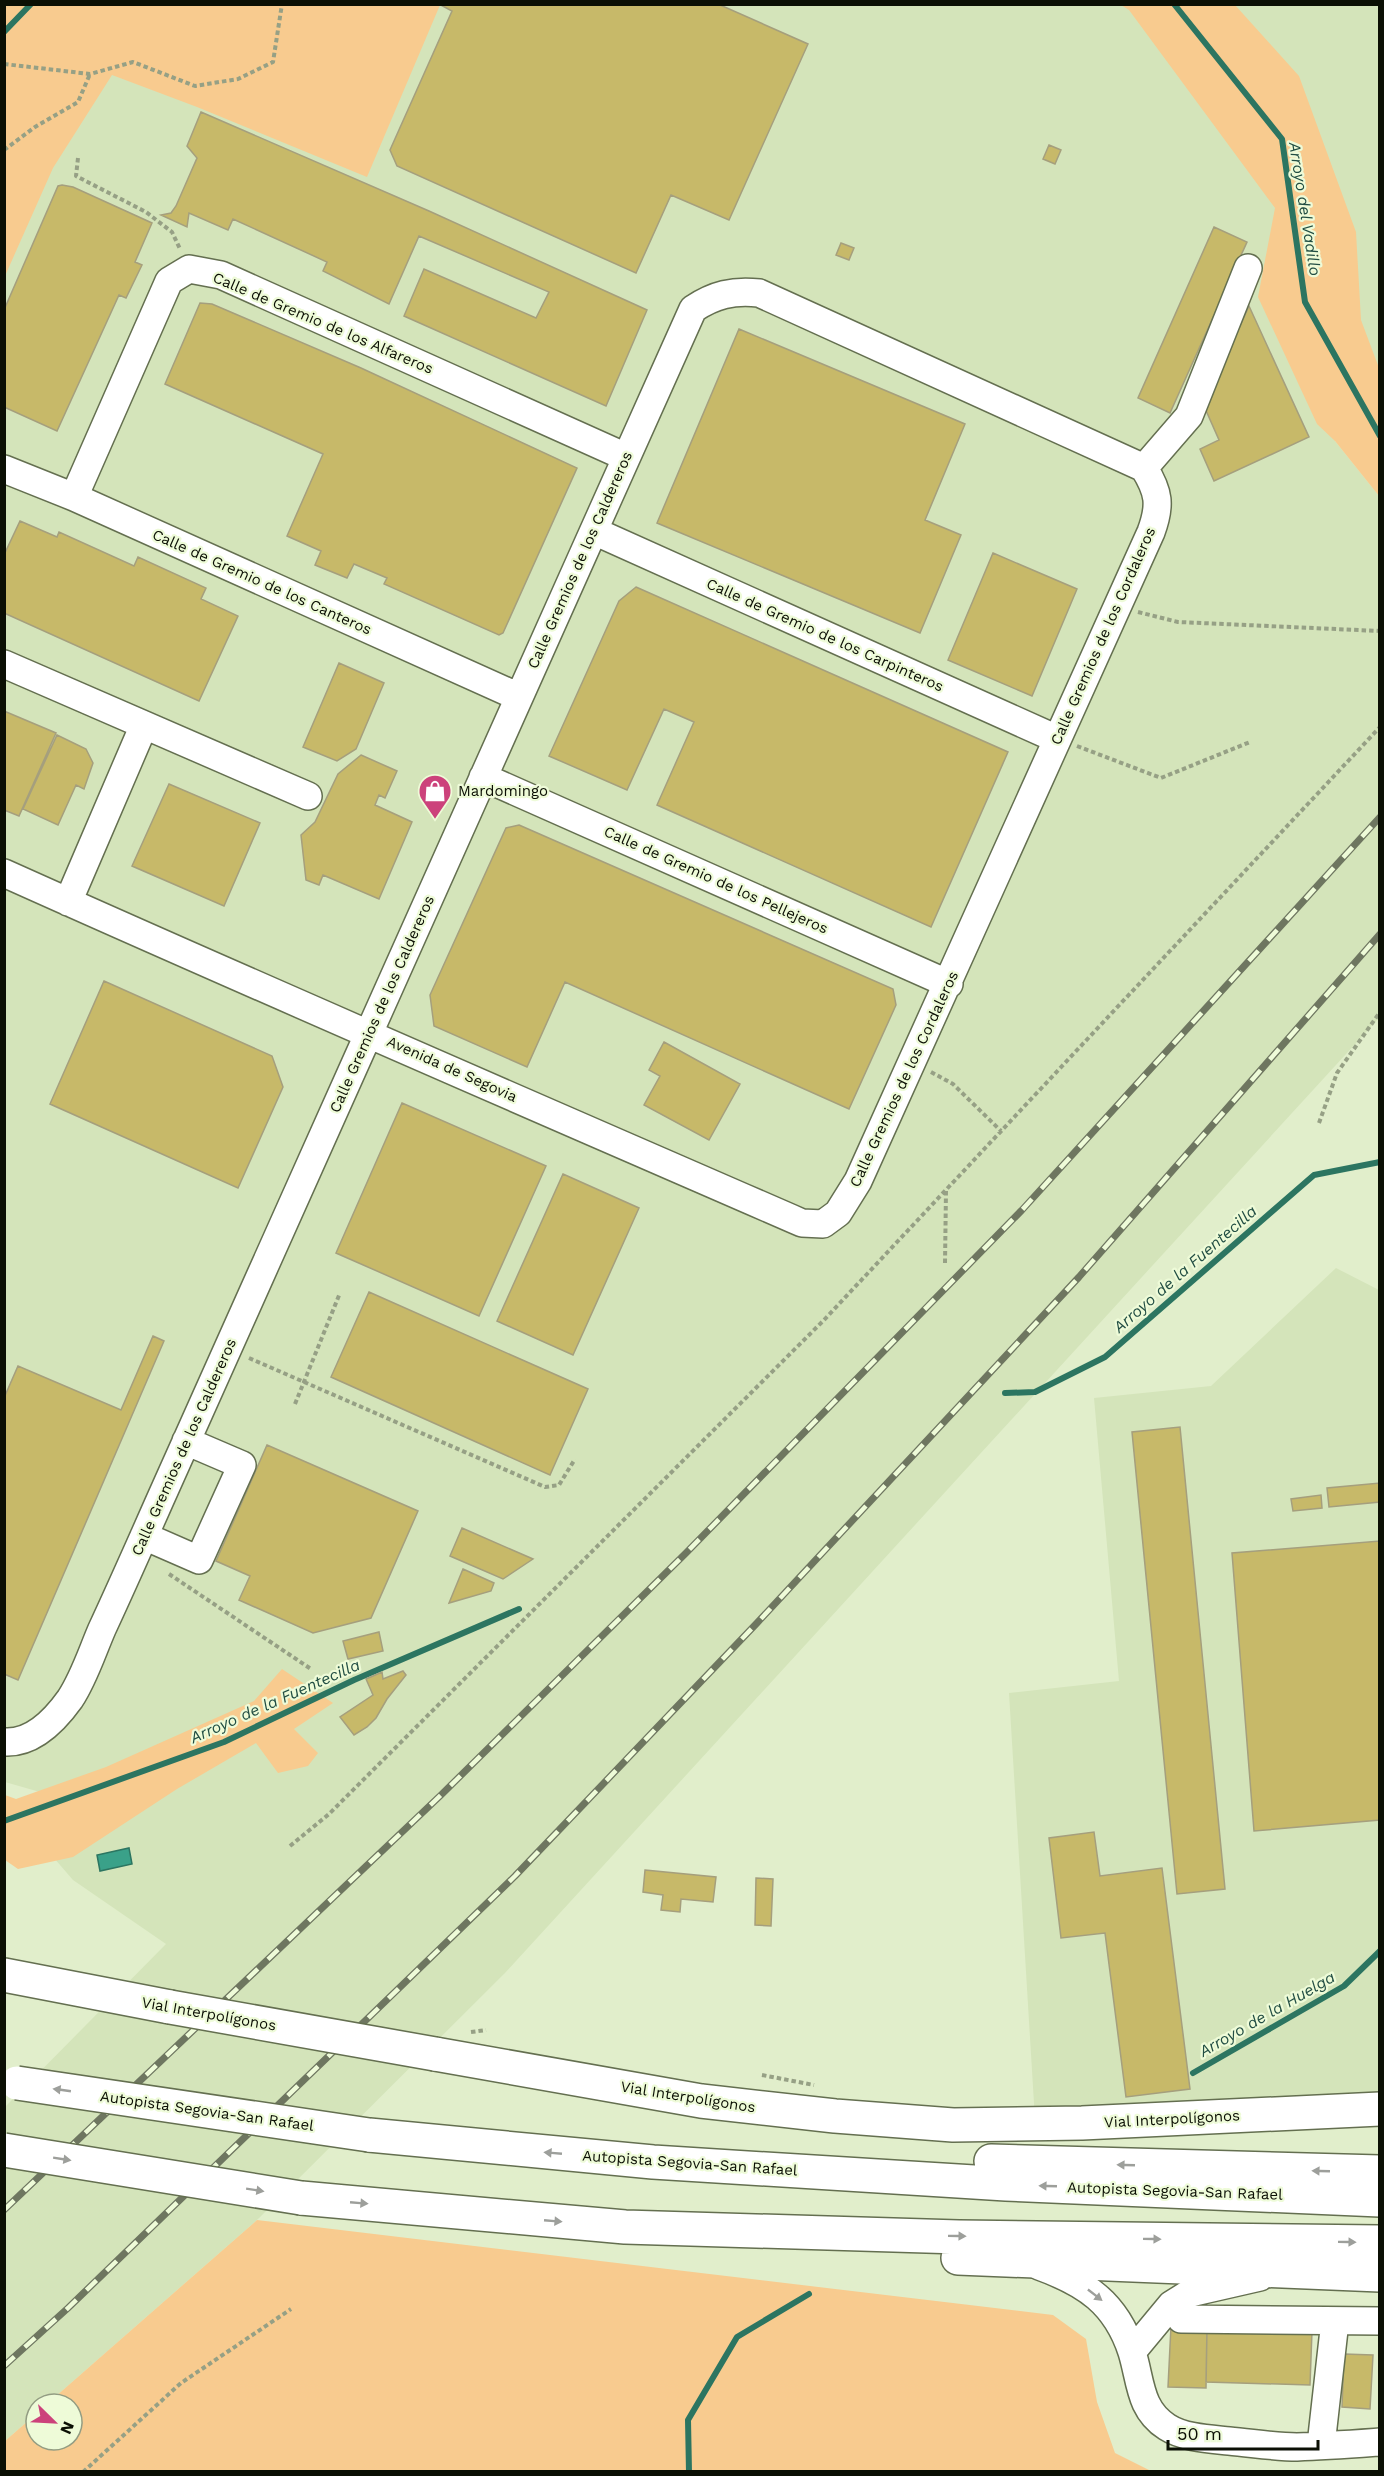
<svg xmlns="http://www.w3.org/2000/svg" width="1384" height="2476" font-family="'Work Sans',sans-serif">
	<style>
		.built { fill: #d4e4ba }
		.green { fill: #f8cb8f }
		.water { fill: #3aa189; stroke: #2c7561; stroke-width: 1.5 }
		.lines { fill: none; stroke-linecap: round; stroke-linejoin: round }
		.stream { stroke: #2c7561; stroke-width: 6 }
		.building { fill: #c7b969; stroke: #a59f7d; stroke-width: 1.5 }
		.minor-casing { stroke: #646f50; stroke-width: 30 }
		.major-casing { stroke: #646f50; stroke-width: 36 }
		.highway-casing { stroke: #646f50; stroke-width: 36 }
		.path { stroke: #96a085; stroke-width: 4; stroke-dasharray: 4.5 3; stroke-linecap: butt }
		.minor { stroke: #fff; stroke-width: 27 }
		.major { stroke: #fff; stroke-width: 33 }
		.highway { stroke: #fff; stroke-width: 33 }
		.rail-casing { stroke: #6e7660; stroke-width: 7 }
		.rail { stroke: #eefbd8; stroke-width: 4.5; stroke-dasharray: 14; stroke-linecap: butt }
		.major-bridge-casing { stroke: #646f50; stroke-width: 36; stroke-linecap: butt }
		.highway-bridge-casing { stroke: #646f50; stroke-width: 36; stroke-linecap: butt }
		.major-bridge { stroke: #fff; stroke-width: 33 }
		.highway-bridge { stroke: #fff; stroke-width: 33 }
		.oneway { fill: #9d9f9b }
		.labels { text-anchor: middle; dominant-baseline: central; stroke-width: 4.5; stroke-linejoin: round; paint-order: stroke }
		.street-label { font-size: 15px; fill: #0b0f04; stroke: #eefbd8 }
		.poi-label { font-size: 15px; fill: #0b0f04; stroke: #eefbd8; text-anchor: start }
		.water-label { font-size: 16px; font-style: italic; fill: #224e43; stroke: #eefbd8 }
	</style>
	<rect width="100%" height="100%" fill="#e1eecb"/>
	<path class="built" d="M5,5h1374v397l-44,39 44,55v522l-874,955 -248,247 -210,184h-11v10l-31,27v-334l161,-163 -93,-64 -32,-37 90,-25 -126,-36z
		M1336,1268l43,22v827l-343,19 -27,-443 110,-12 -25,-283 117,-12z"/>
	<path class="green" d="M5,5h435l-73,172 -170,-70 -85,-32 -59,93 -48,108z
		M1121,5h114l64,71 57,156 5,88 18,48v128l-44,-55 -18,-17 -59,-127 17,-89 -146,-198z
		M282,1669l51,34 -39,26 24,24 -10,13 -30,7 -22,-30 -79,46 -104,68 -55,12 -13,-9v-65l11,4 90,-32 148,-66z
		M257,2220l796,95 33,24 11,63 18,51 36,18h-1146v-30l31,-27v26h36v-36h-25z"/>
	<path class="water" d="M129,1848l3,16 -32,7 -3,-16z"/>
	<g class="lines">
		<path class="stream" d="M1174,4l108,135 23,163 75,134
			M4,32l27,-28
			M1005,1393l30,-1 70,-35 209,-182 66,-13
			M4,1821l220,-79 130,-62 165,-71
			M1193,2073l151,-87 36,-35
			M689,2472l-1,-52 49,-83 72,-43"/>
	</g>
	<path class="building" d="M439,4h279l90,40 -79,176 -58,-25 -35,78 -239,-107 -7,-16 62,-139z
		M201,112l228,99 218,99 -41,96 -202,-90 20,-47 112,49 13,-26 -130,-56 -30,68 -66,-33 4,-9 -94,-43 -5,11 -39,-17 -2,14 -26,-12 10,-2 5,-7 21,-48 -10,-12z
		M1049,145l12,5 -6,14 -12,-5z
		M62,185l11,2 79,36 -17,39 7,3 -16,33 -7,-3 -62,136 -53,-24v-97l54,-124z
		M1214,227l33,15 -77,171 -32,-15z
		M841,243l13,5 -5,12 -13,-5z
		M200,303l12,1 149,64 216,100 -74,165 -4,2 -115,-51 3,-6 -33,-14 -7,14 -32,-13 6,-14 -34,-15 36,-82 -158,-70z
		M1249,306l60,131 -95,44 -14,-32 19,-9 -15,-34z
		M739,329l226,95 -40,96 36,15 -41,98 -263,-110z
		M20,521l37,16 2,-5 75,34 4,-9 68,31 -5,11 37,17 -39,85 -195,-88v-58z
		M993,553l84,36 -45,107 -84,-36z
		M636,587l372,165 -77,175 -274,-122 37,-83 -30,-13 -37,81 -78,-34 70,-155z
		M339,663l45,20 -28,66 -19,12 -34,-14z
		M4,711l52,22 -37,83 -15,-6z
		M57,735l29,14 7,14 -9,26 -8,-4 -18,40 -35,-16z
		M361,755l36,16 -12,27 -6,-3 -4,10 37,17 -33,77 -56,-24 -4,10 -13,-5 -5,-45 14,-13 23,-48z
		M169,784l91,39 -36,83 -92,-40z
		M519,825l374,164 3,16 -47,104 -284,-127 -38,85 -93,-41 -4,-31 76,-167z
		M104,981l168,75 11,31 -45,101 -188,-84z
		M664,1042l76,42 -31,56 -65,-35 16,-29 -11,-6z
		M402,1103l144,63 -67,150 -143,-63z
		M563,1174l76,34 -66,147 -76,-34z
		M369,1292l219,97 -38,86 -219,-98z
		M153,1336l11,5 -146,339 -14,-6v-276l14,-32 103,44z
		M1180,1427l45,462 -48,5 -45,-462z
		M267,1445l151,66 -47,107 -58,15 -74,-33 11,-24 -34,-15z
		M1380,1483v19l-51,5 -2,-19z
		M1321,1495l1,13 -29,3 -2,-12z
		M462,1528l71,31 -30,20 -53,-23z
		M1380,1541v279l-126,11 -22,-278z
		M463,1569l31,14 -3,8 -42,12z
		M379,1632l4,19 -35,8 -5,-18z
		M403,1671l3,4 -19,24 -11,19 -9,9 -13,8 -14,-18 33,-22 -7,-16 16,-7 1,7z
		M1094,1832l6,44 62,-8 28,221 -64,8 -21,-164 -44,5 -12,-100z
		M645,1870l71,7 -3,25 -32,-3 -1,13 -19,-2 2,-15 -20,-3z
		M756,1878l17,1 -2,47 -16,-1z
		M1171,2326l36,2 -1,60 -38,-1z
		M1207,2328l105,3 -2,54 -104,-3z
		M1344,2354l29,1 -3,54 -28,-2z"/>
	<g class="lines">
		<g class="minor-casing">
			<path id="minor" d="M1144,468l45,-52 59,-148
				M4,469l70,28 445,200
				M74,497l95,-216 20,-12 32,6 405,182
				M594,531l463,208
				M4,664l304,132
				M483,777l466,207
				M4,873c265,119 532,234 798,350l21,1 15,-11 20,-32 293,-649c10,-27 8,-40 -7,-64l-385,-175c-26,-3 -45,2 -66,16 -111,248 -222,495 -333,744 -67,149 -133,298 -200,447 -19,43 -38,86 -58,129 -10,23 -18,49 -32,70 -15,21 -37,45 -66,43
				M68,902l76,-177
				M144,1536l55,24 43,-95 -56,-24
				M1039,2266c47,17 77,37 93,86 9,29 7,57 35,75 17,11 43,12 62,14 23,2 46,6 68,6 28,-1 55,-3 83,-5
				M1181,2319l199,2
				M1132,2352l39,-47 19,-12 70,-16
				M1321,2445l14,-124"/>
		</g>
		<g class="major-casing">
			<path id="major" d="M4,1975l166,32
				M435,2054l266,47 134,15 118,9 129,-2 298,-14"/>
		</g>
		<g class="highway-casing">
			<path id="highway" d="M369,2135l284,27 353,22 374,16
				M991,2161l389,11
				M301,2198l324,29 334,10 421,5
				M958,2258l422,17"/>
		</g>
		<path class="path" d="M4,64l86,10 43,-12 62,24 43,-7 35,-17 9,-58
			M4,150l31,-23 43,-25 12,-28
			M78,158l-2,18 70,36 26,20 8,17
			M1138,612l40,10 202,9
			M1077,746l84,32 89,-36
			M931,1072l22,12 48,47
			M1319,1123l18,-50 43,-61
			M945,1263l1,-73
			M249,1358l296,129 14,-2 16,-26
			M295,1404l45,-111
			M169,1574l142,95
			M290,1846l39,-32 494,-493 557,-594
			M471,2032l15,-2
			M762,2075l52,10
			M83,2472l98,-89 110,-74"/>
		<use href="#minor" class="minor"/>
		<use href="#major" class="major"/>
		<use href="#highway" class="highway"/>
		<g class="rail-casing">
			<path id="rail" d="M4,2210l437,-415 245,-242 336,-343 358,-393
				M4,2366l64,-58 447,-432 242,-253 322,-346 301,-343"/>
		</g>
		<use href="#rail" class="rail"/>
		<g class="major-bridge-casing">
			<path id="major-bridge" d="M170,2007l265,47"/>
		</g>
		<g class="highway-bridge-casing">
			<path id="highway-bridge" d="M17,2083l352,52
				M4,2150l297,48"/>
		</g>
		<use href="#major-bridge" class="major-bridge"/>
		<use href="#highway-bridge" class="highway-bridge"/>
	</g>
	<defs><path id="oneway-solid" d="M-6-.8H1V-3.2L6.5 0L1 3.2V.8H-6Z" transform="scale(1.5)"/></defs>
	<g class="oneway">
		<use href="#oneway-solid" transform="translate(62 2090) rotate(-172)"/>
		<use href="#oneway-solid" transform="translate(553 2153) rotate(-175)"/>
		<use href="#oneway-solid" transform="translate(62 2159) rotate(9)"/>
		<use href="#oneway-solid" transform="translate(1126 2165) rotate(-178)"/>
		<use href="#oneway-solid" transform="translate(1321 2171) rotate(-178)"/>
		<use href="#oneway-solid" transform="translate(1048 2186) rotate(-178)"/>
		<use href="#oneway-solid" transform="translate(255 2190) rotate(9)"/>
		<use href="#oneway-solid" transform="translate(359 2203) rotate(5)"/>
		<use href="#oneway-solid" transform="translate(553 2221) rotate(5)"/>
		<use href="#oneway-solid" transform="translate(957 2236) rotate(1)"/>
		<use href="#oneway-solid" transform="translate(1152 2239) rotate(1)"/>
		<use href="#oneway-solid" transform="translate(1347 2242) rotate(1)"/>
		<use href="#oneway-solid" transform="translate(1095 2295) rotate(38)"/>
	</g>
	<defs>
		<g id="shop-pin" transform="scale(1.725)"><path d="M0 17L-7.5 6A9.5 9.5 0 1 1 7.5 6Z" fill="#cc427b" stroke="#eefbd8"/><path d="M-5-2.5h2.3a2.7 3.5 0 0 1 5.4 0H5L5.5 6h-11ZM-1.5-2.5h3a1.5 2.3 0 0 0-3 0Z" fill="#fff"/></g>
	</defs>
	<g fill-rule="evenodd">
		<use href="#shop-pin" x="435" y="791"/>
	</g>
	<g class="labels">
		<g class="street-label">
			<text transform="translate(323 323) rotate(23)">Calle de Gremio de los Alfareros</text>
			<text transform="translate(580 560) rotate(-66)">Calle Gremios de los Caldereros</text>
			<text transform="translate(262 582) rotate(24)">Calle de Gremio de los Canteros</text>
			<text transform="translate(825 635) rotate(24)">Calle de Gremio de los Carpinteros</text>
			<text transform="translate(1103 636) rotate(-66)">Calle Gremios de los Cordaleros</text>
			<text transform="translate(716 880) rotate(24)">Calle de Gremio de los Pellejeros</text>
			<text transform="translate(382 1004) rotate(-66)">Calle Gremios de los Caldereros</text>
			<text transform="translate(452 1069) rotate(24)">Avenida de Segovia</text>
			<text transform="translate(904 1079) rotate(-65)">Calle Gremios de los Cordaleros</text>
			<text transform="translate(184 1447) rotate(-66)">Calle Gremios de los Caldereros</text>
			<text transform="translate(209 2014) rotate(10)">Vial Interpolígonos</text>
			<text transform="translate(688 2097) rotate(9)">Vial Interpolígonos</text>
			<text transform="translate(207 2111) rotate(8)">Autopista Segovia-San Rafael</text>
			<text transform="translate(1172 2119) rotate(-3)">Vial Interpolígonos</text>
			<text transform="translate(690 2163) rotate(4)">Autopista Segovia-San Rafael</text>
			<text transform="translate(1175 2191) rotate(2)">Autopista Segovia-San Rafael</text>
		</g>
		<g class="poi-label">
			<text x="458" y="791">Mardomingo</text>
		</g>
		<g class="water-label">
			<text transform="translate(1305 209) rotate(81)">Arroyo del Vadillo</text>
			<text transform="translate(1185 1269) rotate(-41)">Arroyo de la Fuentecilla</text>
			<text transform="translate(275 1701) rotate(-24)">Arroyo de la Fuentecilla</text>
			<text transform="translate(1267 2014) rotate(-30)">Arroyo de la Huelga</text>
		</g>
	</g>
	<rect width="1384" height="2476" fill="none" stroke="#0b0f04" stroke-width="12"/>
	<g transform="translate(54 2422) rotate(114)"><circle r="28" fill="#eefbd8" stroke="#939d83" stroke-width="1.5"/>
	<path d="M0-4.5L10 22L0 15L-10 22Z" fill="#cc427b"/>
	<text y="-9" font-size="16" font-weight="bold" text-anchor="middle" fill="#0b0f04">N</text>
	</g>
	<path d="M1168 2440v9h150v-9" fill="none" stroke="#0b0f04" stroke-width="3"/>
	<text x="1177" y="2440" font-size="18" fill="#0b0f04" stroke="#eefbd8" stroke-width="4.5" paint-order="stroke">50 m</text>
</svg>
